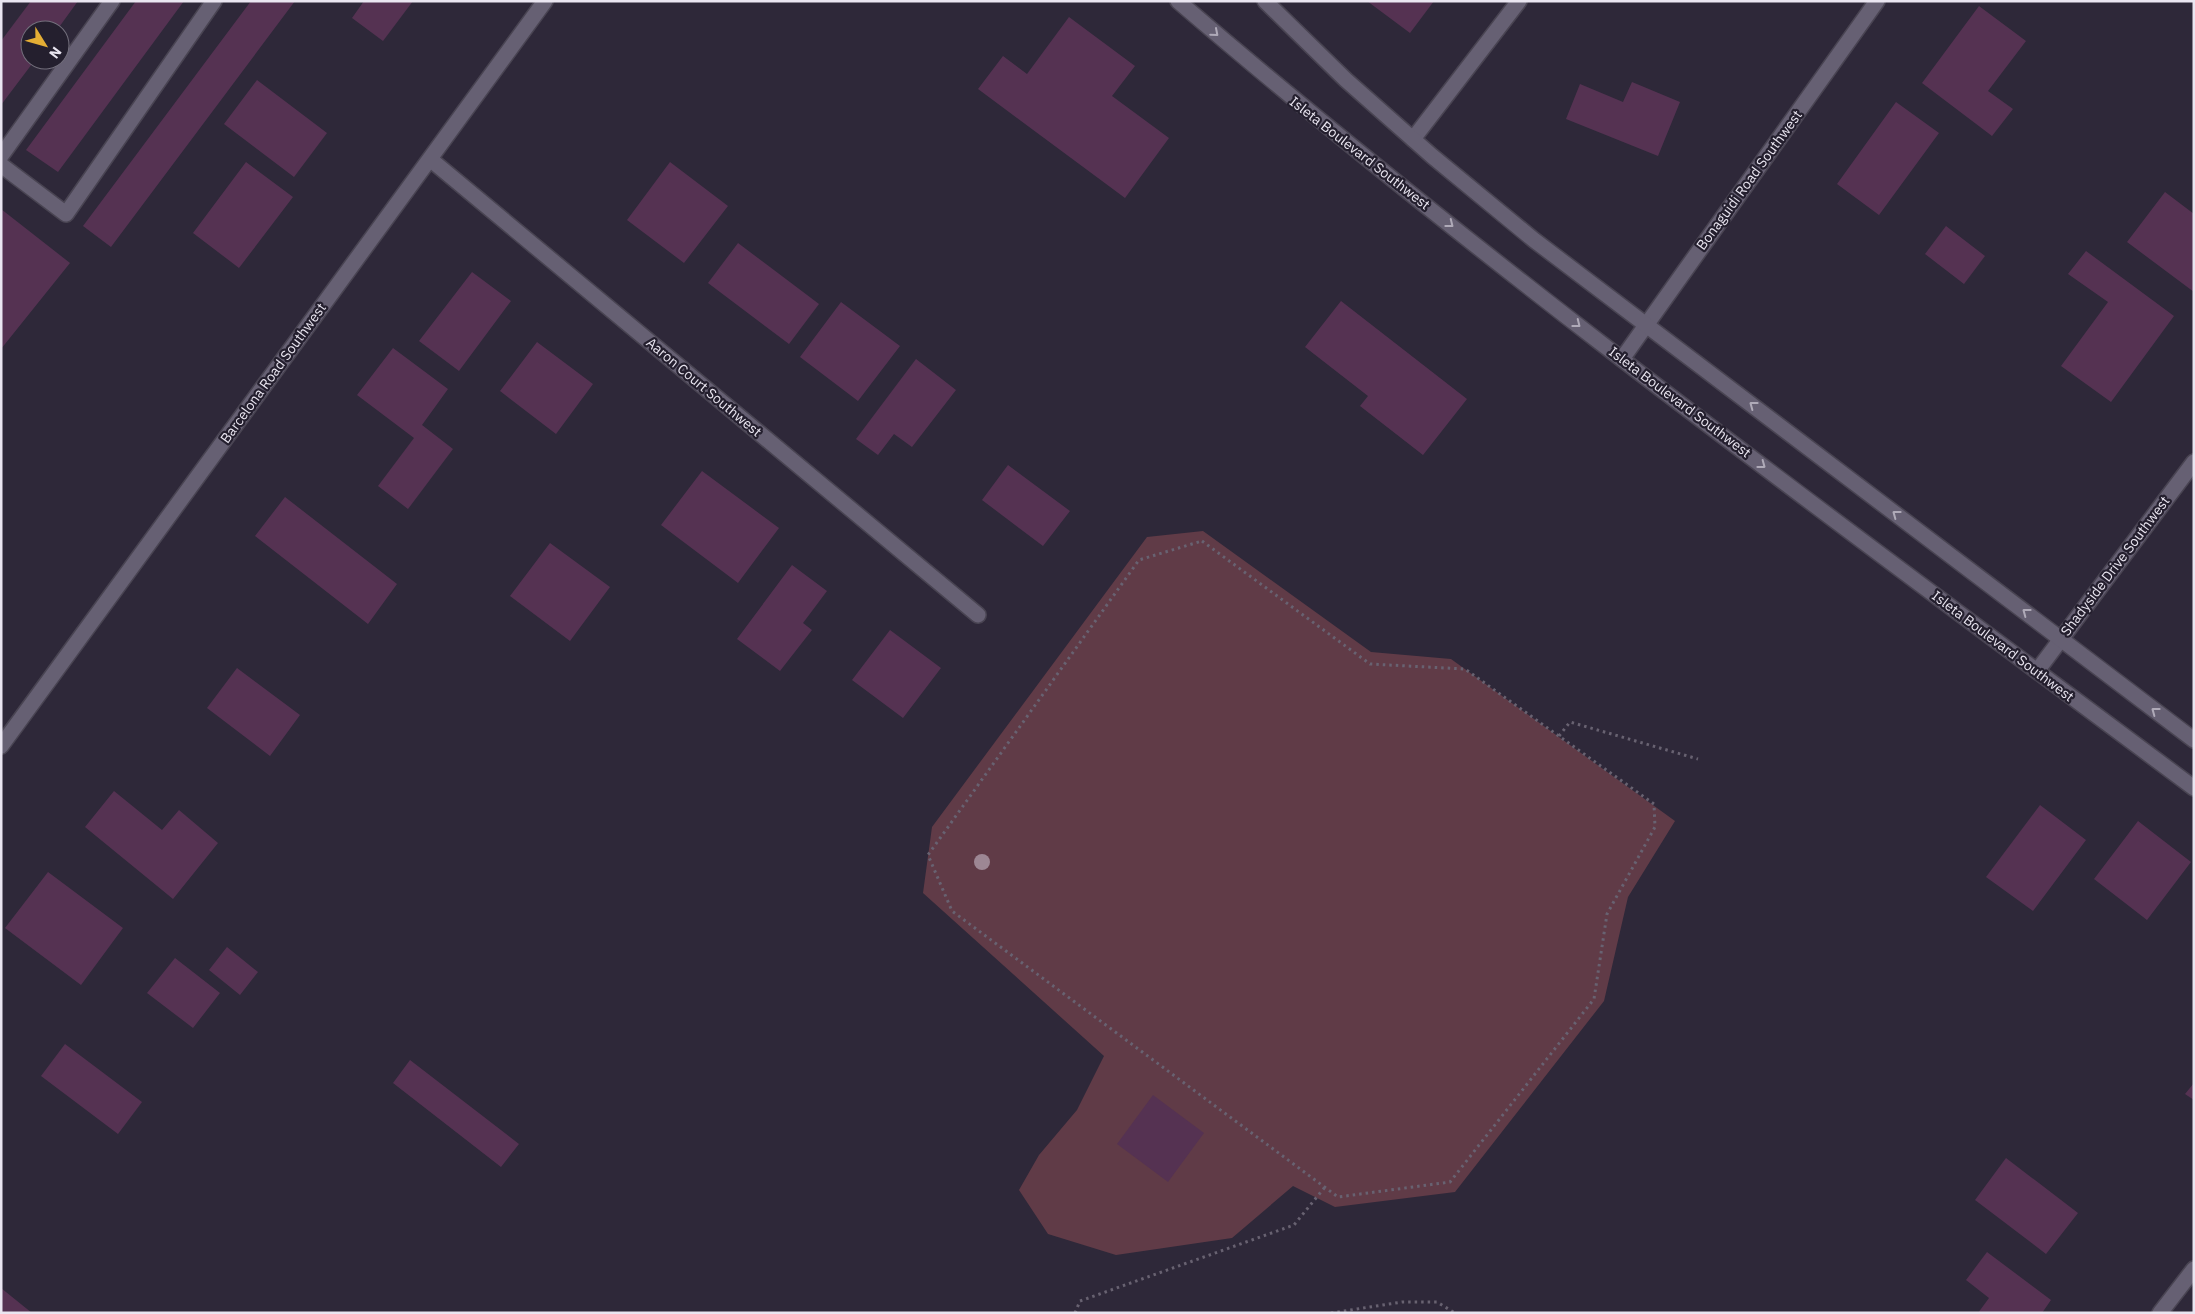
<svg xmlns="http://www.w3.org/2000/svg" width="2195" height="1314" font-family="'IBM Plex Sans',sans-serif">
	<style>
		.green { fill: #603b47 }
		.building { fill: #553252 }
		.lines { fill: none; stroke-linecap: round; stroke-linejoin: round }
		.lane-casing { stroke: #494452; stroke-width: 18 }
		.street-casing { stroke: #494452; stroke-width: 18 }
		.secondary-casing { stroke: #494452; stroke-width: 18 }
		.path { stroke: #686271; stroke-width: 3; stroke-dasharray: 2.5 4; stroke-linecap: butt }
		.lane { stroke: #666073; stroke-width: 15 }
		.street { stroke: #666073; stroke-width: 15 }
		.secondary { stroke: #666073; stroke-width: 15 }
		.tree { fill: #9d8794 }
		.oneway { stroke: #afaab8 }
		.labels { text-anchor: middle; dominant-baseline: central; stroke-width: 4.5; stroke-linejoin: round; paint-order: stroke }
		.street-label { font-size: 14px; fill: #eae6f1; stroke: #241f2e }
	</style>
	<rect width="100%" height="100%" fill="#2e2839"/>
	<path class="green" d="M1203,531l168,121 80,7 224,162 -47,76 -24,104 -149,191 -120,15 -42,-21 -61,52 -116,17 -68,-21 -29,-44 20,-35 38,-45 27,-54 -181,-163 9,-66 215,-290z"/>
	<path class="building" d="M31,1h47l-21,29h-27v30h5l-34,45v-64z
		M136,1h48l-126,171 -32,-22z
		M251,1h44l-184,246 -28,-21z
		M364,1h49l-30,40 -31,-23z
		M1367,1h67l-24,32z
		M1979,6l47,35 -38,50 25,18 -21,27 -70,-53z
		M1069,17l66,49 -23,30 57,42 -44,60 -147,-109 25,-33 24,18z
		M257,80l70,53 -33,44 -70,-53z
		M1632,82l48,20 -22,54 -92,-37 14,-35 43,18z
		M1896,102l43,31 -60,82 -42,-31z
		M246,162l47,35 -54,71 -46,-35z
		M670,162l58,44 -44,57 -57,-43z
		M2165,192l29,22v78l-67,-50z
		M1,209l69,54 -69,86z
		M1946,226l39,30 -21,28 -39,-30z
		M738,243l81,61 -30,40 -81,-61z
		M2086,251l88,65 -63,86 -50,-36 47,-64 -40,-28z
		M472,272l39,29 -52,70 -40,-30z
		M1341,301l126,98 -44,56 -63,-49 8,-10 -63,-49z
		M841,302l59,44 -42,55 -58,-44z
		M537,342l56,42 -37,50 -56,-43z
		M393,348l55,41 -26,36 31,24 -45,60 -30,-23 36,-48 -57,-43z
		M916,359l40,31 -44,57 -18,-13 -16,21 -22,-16z
		M1008,465l62,46 -27,35 -61,-46z
		M702,471l77,57 -41,55 -77,-58z
		M285,497l112,87 -29,40 -113,-88z
		M550,543l60,44 -40,54 -60,-45z
		M792,565l35,26 -24,32 9,7 -32,41 -43,-32z
		M890,630l51,38 -38,50 -51,-38z
		M237,668l63,47 -30,41 -63,-48z
		M114,791l48,39 17,-20 39,33 -45,56 -88,-72z
		M2040,805l46,35 -53,71 -47,-34z
		M2138,821l53,41 -44,58 -53,-41z
		M48,872l75,56 -42,57 -76,-57z
		M227,947l31,25 -18,23 -31,-25z
		M175,958l45,35 -27,35 -46,-35z
		M65,1044l77,58 -24,32 -77,-58z
		M410,1060l109,84 -18,23 -108,-84z
		M2194,1083v17l-9,-6z
		M1153,1095l51,38 -36,49 -51,-38z
		M2006,1158l72,55 -32,41 -71,-54z
		M1987,1252l64,48 -9,13h-64l11,-15 -23,-18z
		M1,1288l31,25h-31z"/>
	<g class="lines">
		<g class="lane-casing">
			<path id="lane" d="M1413,139l106,-138
				M1,156l111,-155
				M1,165l65,49 148,-213"/>
		</g>
		<g class="street-casing">
			<path id="street" d="M430,159l548,456
				M1622,359l255,-358
				M2037,671l157,-209
				M1,746l544,-745
				M2160,1313l34,-44"/>
		</g>
		<g class="secondary-casing">
			<path id="secondary" d="M1178,1c325,279 673,531 1016,787
				M1265,1l81,79 86,76 102,84 660,500"/>
		</g>
		<path class="path" d="M1202,541l168,123 95,5 189,135 1,23 -48,87 -13,85 -144,183 -112,15 -386,-286 -24,-56 211,-295z
			M1559,736l11,-14 128,37
			M1075,1313l5,-12 214,-76 31,-38
			M1331,1313l71,-11h35l18,11"/>
		<use href="#lane" class="lane"/>
		<use href="#street" class="street"/>
		<use href="#secondary" class="secondary"/>
	</g>
	<circle class="tree" cx="982" cy="862" r="8"/>
	<defs><path id="oneway-chevron" d="M-2-3.5L2.5 0L-2 3.5" fill="none" stroke-width="1.6" stroke-linecap="round" stroke-linejoin="round" transform="scale(1.25)"/></defs>
	<g class="oneway">
		<use href="#oneway-chevron" transform="translate(1215 33) rotate(41)"/>
		<use href="#oneway-chevron" transform="translate(1450 224) rotate(38)"/>
		<use href="#oneway-chevron" transform="translate(1577 324) rotate(38)"/>
		<use href="#oneway-chevron" transform="translate(1753 405) rotate(-143)"/>
		<use href="#oneway-chevron" transform="translate(1762 465) rotate(37)"/>
		<use href="#oneway-chevron" transform="translate(1896 514) rotate(-143)"/>
		<use href="#oneway-chevron" transform="translate(2026 612) rotate(-143)"/>
		<use href="#oneway-chevron" transform="translate(2155 711) rotate(-143)"/>
	</g>
	<g class="labels">
		<g class="street-label">
			<text transform="translate(1360 153) rotate(38)">Isleta Boulevard Southwest</text>
			<text transform="translate(1749 180) rotate(-54)">Bonaguidi Road Southwest</text>
			<text transform="translate(273 373) rotate(-54)">Barcelona Road Southwest</text>
			<text transform="translate(704 387) rotate(40)">Aaron Court Southwest</text>
			<text transform="translate(1680 402) rotate(37)">Isleta Boulevard Southwest</text>
			<text transform="translate(2115 566) rotate(-53)">Shadyside Drive Southwest</text>
			<text transform="translate(2003 646) rotate(37)">Isleta Boulevard Southwest</text>
		</g>
	</g>
	<rect width="2195" height="1314" fill="none" stroke="#eae6f1" stroke-width="5"/>
	<g transform="translate(45 45) rotate(127)"><circle r="24" fill="#241f2e" stroke="#736f7c"/>
	<path d="M0-4L9 19L0 12L-9 19Z" fill="#e4ae35"/>
	<text y="-8" font-size="14" font-weight="bold" text-anchor="middle" fill="#eae6f1">N</text>
	</g>
</svg>
